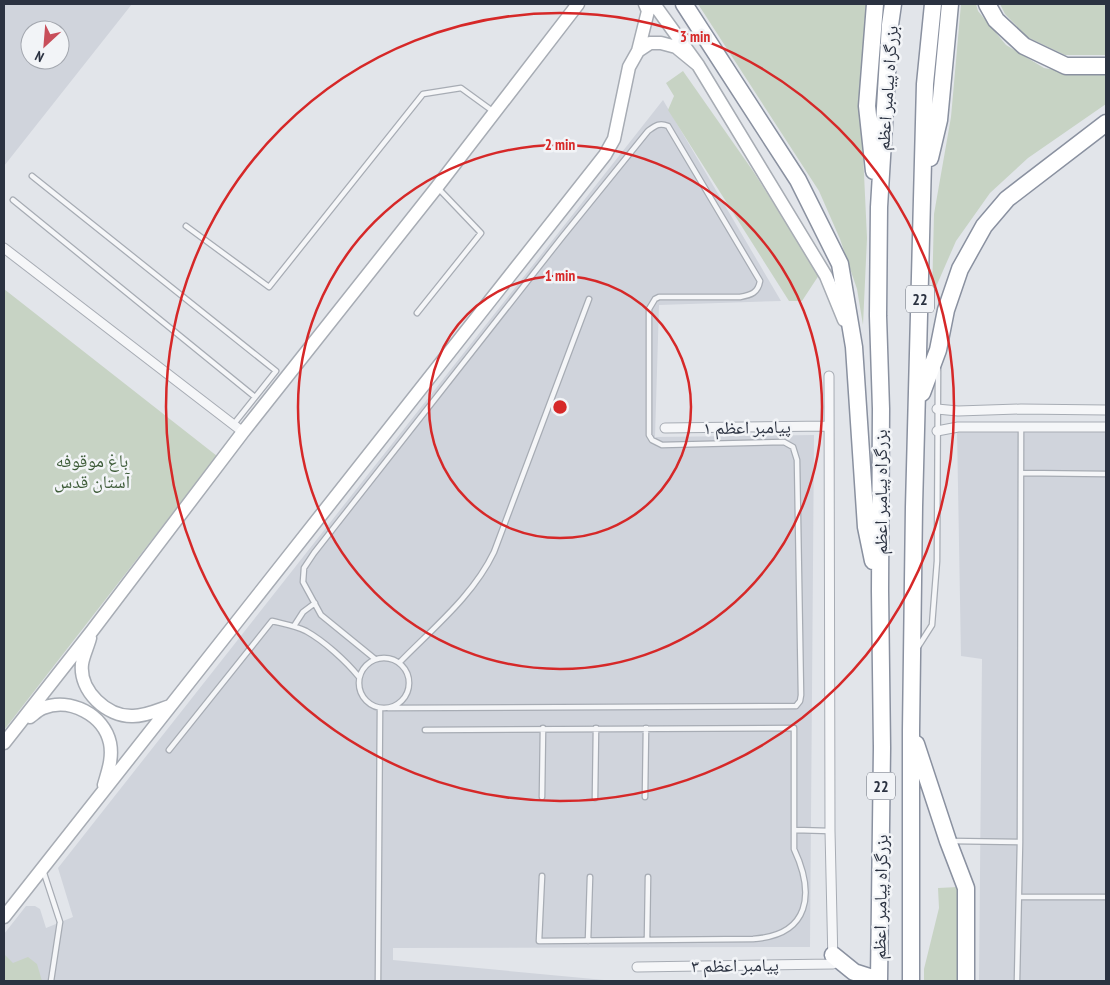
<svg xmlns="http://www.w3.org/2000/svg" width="1110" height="985" font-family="'PT Sans Narrow','Noto Naskh Arabic',sans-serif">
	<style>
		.built { fill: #d0d4dc; fill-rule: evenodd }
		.green { fill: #c7d3c4 }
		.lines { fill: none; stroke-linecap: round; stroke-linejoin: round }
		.lane-casing { stroke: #a7acb4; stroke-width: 7 }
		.street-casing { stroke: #a7acb4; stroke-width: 11 }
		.secondary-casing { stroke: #a7acb4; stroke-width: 15 }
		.highway-casing { stroke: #8a91a0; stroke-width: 19 }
		.lane { stroke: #f5f6f8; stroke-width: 4.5 }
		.street { stroke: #f5f6f8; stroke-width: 9 }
		.secondary { stroke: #fff; stroke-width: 12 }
		.highway { stroke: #fff; stroke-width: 16 }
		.ring { fill: none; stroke: #d62828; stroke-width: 2.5 }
		.labels { text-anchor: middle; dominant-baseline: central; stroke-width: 5; stroke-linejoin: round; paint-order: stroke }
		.shield { fill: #f2f4f7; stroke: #676c78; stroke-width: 1 }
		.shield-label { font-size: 16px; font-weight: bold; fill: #2b3241 }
		.street-label { font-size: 18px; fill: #2b3241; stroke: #f2f4f7 }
		.park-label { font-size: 18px; fill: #3e5c39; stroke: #f2f4f7 }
		.centre { fill: #d62828; stroke: #f2f4f7; stroke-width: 2.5 }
		.ring-label { font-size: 15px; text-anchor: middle; font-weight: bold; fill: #d62828; stroke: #f2f4f7; stroke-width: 5; stroke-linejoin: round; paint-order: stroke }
	</style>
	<rect width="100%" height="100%" fill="#e2e5ea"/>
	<path class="built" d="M4,4h128l-128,162zM30,30h30v30h-30z
		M663,100l118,201 -122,4 -4,132 159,-2 -4,512 -417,1v12l222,21h-611v-47l22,-28h9l5,3 6,19 27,-11 -15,-49z
		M957,430l149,1v550h-127l3,-322 -21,-3z"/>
	<path class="green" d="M698,4h168l-6,84 7,150 -4,87 -6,-36 -17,-50 -21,-48z
		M961,4h15l2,7 28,34 38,23 41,7 21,-2v31l-78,54 -38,35 -34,48 -24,55 2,-82 17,-97z
		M1000,4h106v51h-41l-38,-18 -22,-23z
		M683,71l70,100 66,104 -17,26h-13l-121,-191 6,-14 -8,-13z
		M4,289l213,167 -213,274z
		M958,887v94h-34v-12l15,-61 -1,-20z
		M4,954l9,9 15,-6 9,7 5,17h-38z"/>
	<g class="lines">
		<g class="lane-casing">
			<path id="lane" d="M32,176l244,195 -43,54
				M13,200l242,197
				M186,226l83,61 154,-193 38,-6 33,24
				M417,313l64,-80 -43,-45
				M1021,473l85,1
				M294,626l9,-14 12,-9
				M918,647l14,-22 5,-64 1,-192
				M359 683a25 25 0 1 1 50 0a25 25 0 1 1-50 0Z
				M375,659l-54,-44 -18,-33 1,-14 10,-15 249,-317 85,-105c7,-5 11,-9 20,-5l92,155c-2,12 -9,14 -20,16h-81l-4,2 -6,10v126l3,5 10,5 122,-3 9,5 4,13 4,235 -1,6 -4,5 -408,2
				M399,663c34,-35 74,-67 95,-111l95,-253
				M425,730l369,-2v121c21,45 16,86 -41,90l-214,2 3,-65
				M169,750l103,-129c12,3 24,5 34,10 18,10 40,30 53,46
				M542,797l1,-69
				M645,797l1,-69
				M595,798l1,-70
				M795,830l35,1
				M952,841l68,1
				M43,870l17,52 -9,59
				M1019,897h87
				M647,940l1,-63
				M588,941l2,-64
				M378,981l2,-273
				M1017,981l3,-139 1,-411"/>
		</g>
		<g class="street-casing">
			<path id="street" d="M4,248l239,184
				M937,409l21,2 63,-2 85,1
				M665,428l164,-2
				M937,431l21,-4h148
				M637,967l196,-3 -3,-133 -1,-455"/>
		</g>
		<g class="secondary-casing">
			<path id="secondary" d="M654,4l44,61 128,211 18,44
				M638,51l10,-40 -3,-7
				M90,638c-2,8 -7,18 -8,26 -3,27 25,53 51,52 13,0 25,-6 37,-10
				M30,717c4,-3 8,-7 13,-9 27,-11 61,7 67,35 3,15 -2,28 -6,42
				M4,743l88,-112 151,-199 194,-245 141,-183
				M4,917l601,-762 9,-16 15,-72 9,-16 12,-8h11l15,4 22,18"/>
		</g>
		<g class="highway-casing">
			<path id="highway" d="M684,4l114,176 42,84 14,83 12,180 7,34
				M987,4l9,16 28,26 42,20h40
				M930,158l9,-38 11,-116
				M874,171l-7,-65 8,-102
				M922,393l16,-43 8,-40 14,-41 24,-43 23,-27 99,-76
				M916,744l32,97 18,47v93
				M833,955l21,17 25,8
				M879,981l3,-233 -2,-157 1,-182 -3,-93 1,-109 11,-182 3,-21
				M911,981v-251l3,-223 11,-423 8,-80"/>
		</g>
		<use href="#lane" class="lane"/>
		<use href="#street" class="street"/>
		<use href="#secondary" class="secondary"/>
		<use href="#highway" class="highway"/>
	</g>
	<g class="ring">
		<circle cx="560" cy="407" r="131"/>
		<circle cx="560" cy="407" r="262"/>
		<circle cx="560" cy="407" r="394"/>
	</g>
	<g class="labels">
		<g class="shield">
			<rect x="906" y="285.5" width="28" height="27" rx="4"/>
			<rect x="867" y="772.5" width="28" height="27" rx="4"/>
		</g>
		<g class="shield-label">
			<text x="920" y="299">22</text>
			<text x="881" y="786">22</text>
		</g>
		<g class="street-label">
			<text transform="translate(887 88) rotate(-86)">بزرگراه پیامبر اعظم</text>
			<text transform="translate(747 427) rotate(-1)">پیامبر اعظم ۱</text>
			<text transform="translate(880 492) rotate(-90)">بزرگراه پیامبر اعظم</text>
			<text transform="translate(880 897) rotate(-89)">بزرگراه پیامبر اعظم</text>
			<text transform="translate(735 965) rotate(-1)">پیامبر اعظم ۳</text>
		</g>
		<g class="park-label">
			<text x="92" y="460">باغ موقوفه<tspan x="92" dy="21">آستان قدس</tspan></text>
		</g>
	</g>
	<circle cx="560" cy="407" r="8" class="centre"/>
	<g class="ring-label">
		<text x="695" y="42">3 min</text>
		<text x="560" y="150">2 min</text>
		<text x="560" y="281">1 min</text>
	</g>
	<rect width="1110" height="985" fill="none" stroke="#2b3241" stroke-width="10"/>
	<g transform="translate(45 45) rotate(206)"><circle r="24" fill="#f2f4f7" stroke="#a2a6ae"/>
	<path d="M0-4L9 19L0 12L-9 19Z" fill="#c84e5a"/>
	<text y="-8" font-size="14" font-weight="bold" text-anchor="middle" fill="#2b3241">N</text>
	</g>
</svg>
